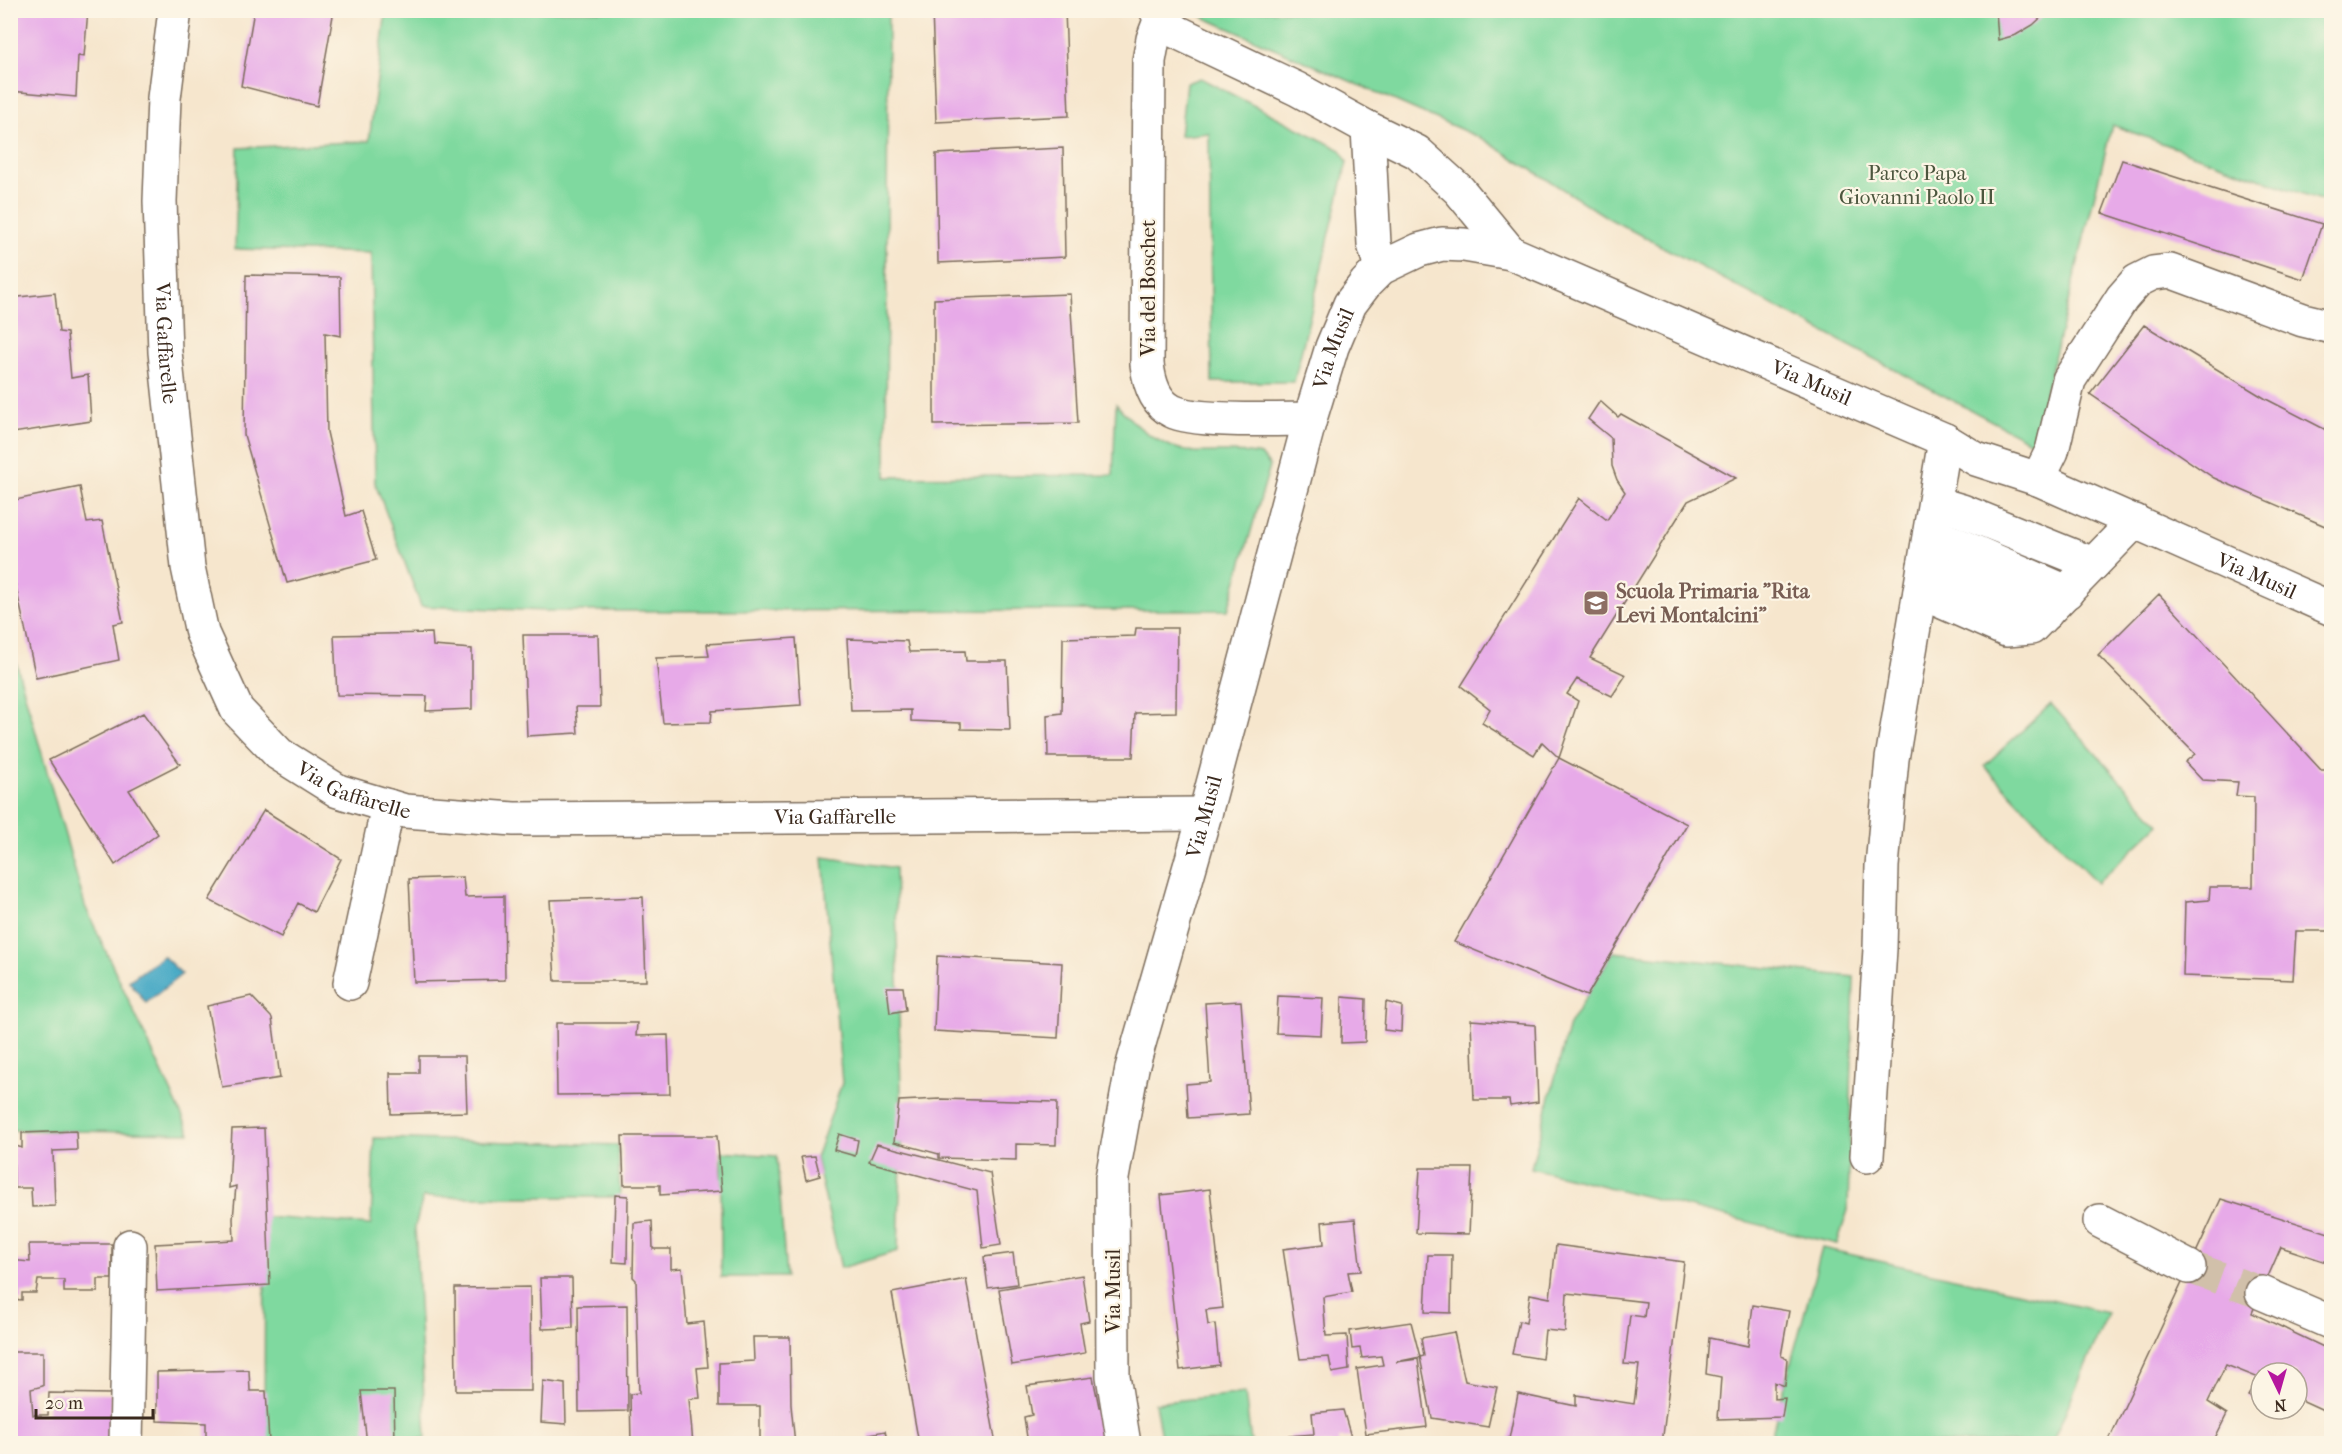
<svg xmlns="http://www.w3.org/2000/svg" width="2342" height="1454" font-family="'IM FELL French Canon',serif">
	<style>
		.green { fill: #7fd99f; stroke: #5d825e; stroke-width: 1.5 }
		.water { fill: #45a8c5; stroke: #406972; stroke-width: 1.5 }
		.building { fill: #e7aae8 }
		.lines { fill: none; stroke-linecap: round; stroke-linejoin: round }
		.minor-tunnel { stroke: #d1c0aa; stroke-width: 33; stroke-dasharray: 33 16; stroke-linecap: butt }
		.minor-casing { stroke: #7c6c5b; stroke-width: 36 }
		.minor { stroke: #fff; stroke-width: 33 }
		.labels { text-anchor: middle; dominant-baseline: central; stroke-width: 4.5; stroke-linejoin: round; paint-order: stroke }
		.park-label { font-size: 21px; fill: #4c563e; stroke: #fcf5e5 }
		.street-label { font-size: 21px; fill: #3b2a1e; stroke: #fcf5e5 }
		.education-label { font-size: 21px; font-weight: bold; fill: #785e54; stroke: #fcf5e5; text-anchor: start }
	</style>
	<rect width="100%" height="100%" fill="#fcf5e5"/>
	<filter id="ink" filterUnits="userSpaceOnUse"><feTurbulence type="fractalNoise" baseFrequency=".0167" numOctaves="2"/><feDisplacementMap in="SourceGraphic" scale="12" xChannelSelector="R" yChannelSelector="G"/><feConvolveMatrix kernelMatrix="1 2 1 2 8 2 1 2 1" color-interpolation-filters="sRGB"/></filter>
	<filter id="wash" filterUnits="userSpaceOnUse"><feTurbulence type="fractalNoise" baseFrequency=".008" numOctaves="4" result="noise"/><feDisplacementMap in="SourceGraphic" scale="24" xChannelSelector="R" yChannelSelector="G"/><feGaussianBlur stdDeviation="1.35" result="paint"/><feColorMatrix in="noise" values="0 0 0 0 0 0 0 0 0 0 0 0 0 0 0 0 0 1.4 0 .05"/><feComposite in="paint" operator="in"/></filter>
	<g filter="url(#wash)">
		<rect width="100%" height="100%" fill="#f6e6cd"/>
		<path class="green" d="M386,11h502l-2,466 227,-2 3,-71c21,24 46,45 79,48 22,1 45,-2 66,3l9,11 -42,144 -681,1 -126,-5 -46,-123 -4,-230 -136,-4 3,-101 131,-7z
			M1195,11h1136v193l-219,-79 -79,318 -423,-224 -127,-80 -278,-121z
			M1200,78l141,72 6,12 -53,220h-82l-3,-249 -29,3 6,-53z
			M11,634l4,25 70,247 105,227 -177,-3 -2,11z
			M2051,704l108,120 -62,59 -113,-117z
			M823,857l72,11 7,261 -4,122 -57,17 -25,-110 26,-75z
			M1613,952l241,25 -6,233 -11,34 -306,-76 38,-143z
			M374,1138l244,7 2,52h-197l-8,30 11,211 -46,6h-116l1,-227 106,8z
			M721,1152l56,4 9,121h-65z
			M1822,1248l286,65 -56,130 -283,1z
			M1245,1393l6,50h-89l-7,-40z"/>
		<path class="water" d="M163,956l19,18 -36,29 -17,-22z"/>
		<g id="blocks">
			<path class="building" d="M10,10h78l-4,47 -6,-1 -2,41 -66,-6z
				M254,10h80l-17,96 -76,-20z
				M932,10h133l4,106 -133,6z
				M1996,10h53l-16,15 -17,10 -18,5z
				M1063,148l2,109 -127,6 -2,-109z
				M2122,160l200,64 -19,55 -201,-66z
				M246,275l94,2 1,59 -16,-3 2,99 19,84 15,-5 15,49 -89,23 -43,-148z
				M55,293l4,39 8,1 4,45 17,-3 3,46 -78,12 -3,-18v-117z
				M1070,294l8,129 -144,2v-126z
				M2144,325l122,74 66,34v96l-118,-51 -124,-84z
				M1600,401l18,16 3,-3 115,64 -48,23 -98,157 36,17 -14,21 -35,-17 -10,15 11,7 -19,57 -17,-16 -8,13 -52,-32 8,-14 -29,-23 118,-188 28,22 18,-28 -8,-12 -5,-14 -1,-28 -23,-19z
				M80,487l7,36 15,-2 21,101 -10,2 6,36 -83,18 -26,-118v-59z
				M2159,594l162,176h11v161h-36l-3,49 -110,-4 2,-74 24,-2 1,-13h43l1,-90 -18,-1 2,-14 -36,-2 -17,-18 10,-8 -97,-99z
				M1136,628h41l-1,84 -41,1 -2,44h-85l-1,-42 15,-2 1,-75 72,-2z
				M432,633l1,13 39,3v60l-46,2 1,-15 -90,-1 -3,-60z
				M523,635h75l2,72h-24l2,26 -51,3z
				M796,638l5,67 -89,6 -1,11 -48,1 -7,-65 53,-2 -2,-12z
				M847,639l60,2 2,11 56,-1 1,10h41l3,69 -49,-1v-6l-50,-2v-11l-60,1z
				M143,713l37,51 -51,26 29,44 -43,31 -66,-105z
				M1559,758l128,66 -100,172 -133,-54z
				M264,810l77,49 -27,53 -16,-9 -17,34 -72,-37z
				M463,877l2,20 39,-1 1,84 -91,2 -5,-103z
				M643,897l3,84h-91l-5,-81z
				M937,956l125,7 -4,75 -124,-7z
				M887,987h16l3,23 -16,3z
				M251,996l21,22 8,60 -58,9 -15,-81z
				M1278,996l45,2 -2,37 -45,-2z
				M1342,997l24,2 -1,43 -24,1z
				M1241,1001l8,113 -61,4 -2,-34 24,-2 -5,-79z
				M1386,1002l16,4 -1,26 -17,-2z
				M1471,1020l64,5 3,77 -28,4 -1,-6h-35z
				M556,1023h81l-1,13 32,-1 2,59 -113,1z
				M419,1056h46l2,56 -76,2 -1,-41h29z
				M940,1099l117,3 -1,43 -40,-1v16l-77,-2v-4l-45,-12 5,-41z
				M264,1128l6,157 -113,6 -2,-47 79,-4 -1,-21 3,-33 -7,2 3,-59z
				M76,1131l1,19 -24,1 2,55 -23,1 -1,-19h-17l-1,-43 9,3v-15z
				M839,1134l19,6 -3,16 -21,-6z
				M622,1136h95l5,55 -62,4v-10h-36z
				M877,1144l113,29 11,72 -18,3 -6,-57 -108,-29z
				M815,1156l5,20 -14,4 -5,-23z
				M1420,1168h52l-3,66 -53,-1z
				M1210,1189l13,119 -17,2 2,15 7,-1 4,41 -39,5 -19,-175z
				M615,1195l13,1 -1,67 -14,-1z
				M2221,1199l111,35v30l-51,-17 -29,66 80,38v63l-35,-16v-25h-36v29l-13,-6 11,-18 -33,-13 -18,37 19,12 -15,30h-105z
				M1355,1219l6,52 -13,1 4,20 -29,5 3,39 21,-1 2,35 -17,3 -3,-16 -29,2 -17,-110 41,-5 -2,-22z
				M652,1221l1,28h18v20l11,-1 5,56 17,-2 4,45 -11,1 3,30 -11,1 4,45h-62l-1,-50 9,-1 -3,-113 -3,-3 1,-54z
				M29,1244h83v35h-14v13h-34v-12h-26l-2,13h-14v7l-12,-1v-39l20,2z
				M1556,1245l128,17 -22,182h-154l10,-50 58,12v-11l58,9 5,-39 -15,-1 6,-49 14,2 2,-15 -79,-9 -2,39 -20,-2 -3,29 -30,-5 7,-33 7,2 4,-29 20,4z
				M1013,1253l4,31 -29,4 -4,-31z
				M1428,1255h24l-1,58 -26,-1z
				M1082,1275l7,46 -9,2 5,30 -73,12 -13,-76z
				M540,1278h32l1,50 -31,1z
				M966,1279l30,165h-77l-27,-151z
				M530,1287l1,104h-75l-1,-103z
				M627,1305l1,106 -49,1 -1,-106z
				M1753,1305l36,6 -8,45 6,2 -2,28 -11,-4v17l11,-1 -3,19 -64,2 3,-42 -15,-3 3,-36 39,8z
				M1411,1322l9,35 -24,5 22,-3 9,68 -61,7 -9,-65 26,-4 -2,-9 -19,2 -2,-10 -8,1 -2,-18z
				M1454,1332l11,49 32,6 -9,40 -56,-9 -12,-61 4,-1 -3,-18z
				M753,1337h37l1,68 4,39h-35v-38h-41v-43l35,-2z
				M10,1352h33v34l-12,3 2,26h15l1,-22 62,1 -1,50h-100z
				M249,1370l1,21h16l3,50 19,1 -1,2h-81v-21l-49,-2v-49z
				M1093,1377l6,30h5l5,37h-81l-4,-27 8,-2 -5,-29z
				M543,1381l22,3 1,40 -25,-2z
				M361,1391h33l1,53h-28z
				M1343,1410l8,27 -12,1v6h-48l-1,-8 24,-2 -2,-21z
				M885,1431l3,13h-17l-2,-10z"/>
		</g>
	</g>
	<g filter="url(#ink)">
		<use href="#blocks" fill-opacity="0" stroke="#7c6c5b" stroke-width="1.5"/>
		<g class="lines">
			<path class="minor-tunnel" d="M2189,1267l73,26"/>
			<g class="minor-casing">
				<g id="minor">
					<path id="s1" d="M175,10l-11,88 -4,103 5,151 23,215 14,66 35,77 42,44 59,37 67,20 109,8 691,-5"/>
					<path d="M1156,10l5,8 16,14 120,57 71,39 49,24 42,38 52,63"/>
					<path d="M1161,18l-8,21 -4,22 -2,303c2,18 7,38 25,47 24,12 108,8 138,8"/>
					<path d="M1368,128l6,116 7,24"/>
					<path d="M2038,479l14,-28 17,-71 53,-82 15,-17 16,-8 17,-2 133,49 29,7"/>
					<path d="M1935,503l27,8 131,53"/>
					<path d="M1930,534l27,10 110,48"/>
					<path d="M1924,566l122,47"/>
					<path d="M1920,592l86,38 25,-2 104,-107"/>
					<path d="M350,983l38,-177"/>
					<path d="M1867,1156l13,-207 2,-83 10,-107 53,-319"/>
					<path d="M2100,1221l89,46"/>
					<path d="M2262,1293l70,30"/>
					<path d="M126,1444l4,-198"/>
					<path id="s2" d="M1124,1444l-11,-68 -1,-198 20,-110 73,-254 105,-395 22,-72 18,-43 16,-21 15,-15 38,-18 23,-6 22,1 47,8 434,187 31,19 62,20 294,130"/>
				</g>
			</g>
			<use href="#minor" class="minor"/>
		</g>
	</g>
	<defs>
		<g id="school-square" transform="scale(1.35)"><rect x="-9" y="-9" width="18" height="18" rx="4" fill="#8d6e63" stroke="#fcf5e5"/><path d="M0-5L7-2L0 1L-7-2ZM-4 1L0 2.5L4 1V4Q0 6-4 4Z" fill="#fff"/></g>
	</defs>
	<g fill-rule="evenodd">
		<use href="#school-square" x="1596" y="603"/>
	</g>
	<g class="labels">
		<g class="park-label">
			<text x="1917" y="173">Parco Papa<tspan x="1917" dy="24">Giovanni Paolo II</tspan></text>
		</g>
		<g class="street-label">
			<text transform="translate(1148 288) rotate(-90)">Via del Boschet</text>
			<text stroke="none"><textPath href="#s1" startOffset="334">Via Gaffarelle</textPath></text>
			<text stroke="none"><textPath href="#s2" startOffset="1126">Via Musil</textPath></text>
			<text stroke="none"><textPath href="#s2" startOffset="1684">Via Musil</textPath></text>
			<text stroke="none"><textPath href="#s2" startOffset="2170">Via Musil</textPath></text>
			<text stroke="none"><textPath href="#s1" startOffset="856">Via Gaffarelle</textPath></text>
			<text stroke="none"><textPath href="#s1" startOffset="1342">Via Gaffarelle</textPath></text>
			<text stroke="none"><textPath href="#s2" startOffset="640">Via Musil</textPath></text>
			<text transform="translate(1113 1291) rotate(-90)">Via Musil</text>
		</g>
		<g class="education-label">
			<text x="1616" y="591">Scuola Primaria "Rita<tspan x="1616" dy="24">Levi Montalcini"</tspan></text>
		</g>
	</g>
	<rect width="2342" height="1454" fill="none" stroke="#fcf5e5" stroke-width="36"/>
	<g transform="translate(2279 1391) rotate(175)"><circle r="28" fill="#fcf5e5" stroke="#afa495" stroke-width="1.5"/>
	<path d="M0-4.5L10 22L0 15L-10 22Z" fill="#b5179e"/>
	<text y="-9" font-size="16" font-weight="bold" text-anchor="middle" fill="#3b2a1e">N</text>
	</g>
	<path d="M36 1409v9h117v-9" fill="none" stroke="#3b2a1e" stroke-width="3"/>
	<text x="45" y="1409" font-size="18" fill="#3b2a1e" stroke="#fcf5e5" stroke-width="4.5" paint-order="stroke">20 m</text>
</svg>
